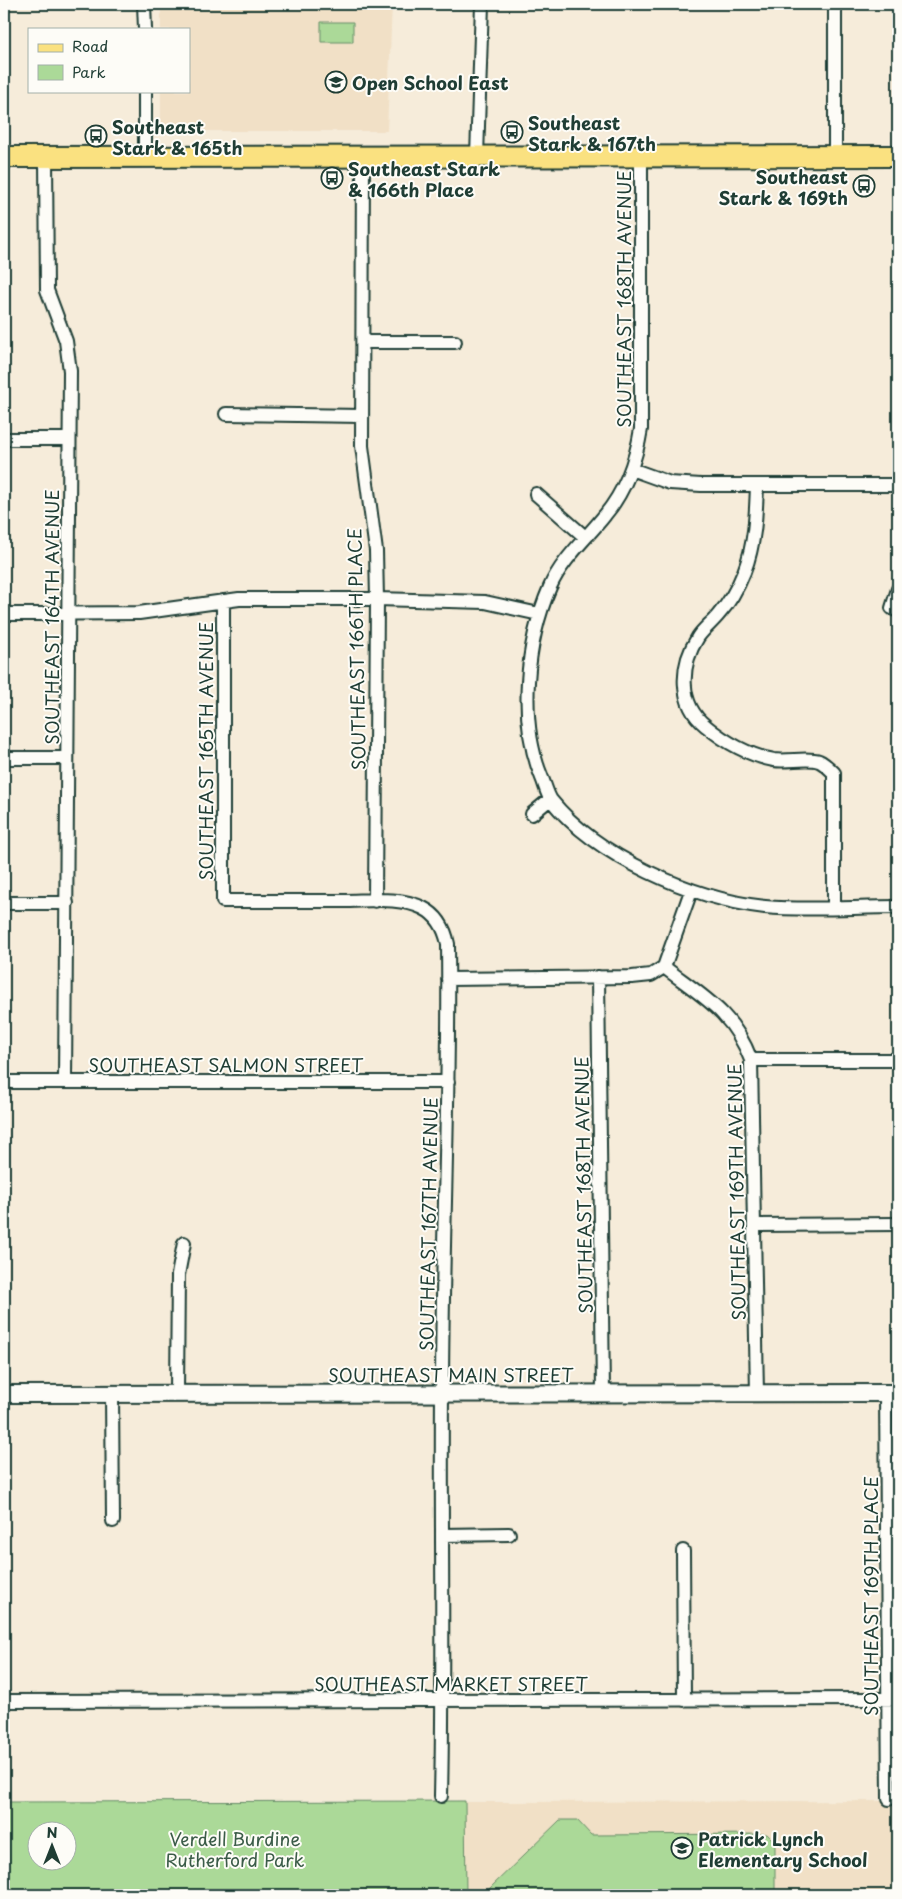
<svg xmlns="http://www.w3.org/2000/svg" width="902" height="1899" font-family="'Playpen Sans',sans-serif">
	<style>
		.built { fill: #f1e0c6 }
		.green { fill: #abd998; stroke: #658b66; fill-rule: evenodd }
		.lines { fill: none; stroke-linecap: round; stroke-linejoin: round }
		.minor-casing { stroke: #1f3d34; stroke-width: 16 }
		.tertiary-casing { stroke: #1f3d34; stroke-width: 20 }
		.primary-casing { stroke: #1f3d34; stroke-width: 24 }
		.minor { stroke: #fdfcf7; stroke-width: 12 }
		.tertiary { stroke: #fdfcf7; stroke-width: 16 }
		.primary { stroke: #fae180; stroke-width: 20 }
		.labels { text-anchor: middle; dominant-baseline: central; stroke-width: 4; stroke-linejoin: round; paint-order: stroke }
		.poi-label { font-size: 18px; font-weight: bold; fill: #1f3d34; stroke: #fdfcf7; text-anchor: start }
		.street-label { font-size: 18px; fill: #1f3d34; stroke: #fdfcf7 }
		.park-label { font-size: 18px; fill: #3b5c48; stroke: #fdfcf7 }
	</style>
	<rect width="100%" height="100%" fill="#f6ecda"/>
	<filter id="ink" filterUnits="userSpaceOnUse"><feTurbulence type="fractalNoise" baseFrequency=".02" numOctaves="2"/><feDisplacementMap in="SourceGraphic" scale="10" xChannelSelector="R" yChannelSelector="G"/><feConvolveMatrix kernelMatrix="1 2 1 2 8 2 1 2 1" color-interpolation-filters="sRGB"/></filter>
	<g filter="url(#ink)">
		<path class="built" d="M161,4h231l-5,127h-219l-7,-7v-33h28v-62h-28z
			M898,1801v94h-432l-1,-93z"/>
		<path class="green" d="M321,22h32v20h-32z
			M465,1801l1,94h-462v-93zM38,1832h30v30h-30z
			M560,1820h17l14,15 176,-1 8,8v53h-286v-6z"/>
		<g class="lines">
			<g class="minor-casing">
				<path id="minor" d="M144,4l1,25
					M145,91v64
					M477,156l5,-152
					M835,156v-152
					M46,157l1,133 19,51 4,30 -5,711
					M363,157l-1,289 14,105 1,48 -2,302
					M641,157v272c-5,31 -16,62 -36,86 -18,23 -43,44 -55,72 -24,55 -32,134 -8,191 3,7 5,16 9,22 46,57 142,99 214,107 43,4 89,0 133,0
					M363,342h92
					M226,414l136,2
					M4,439h65
					M631,469l39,14 31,2h197
					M757,485c-1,30 -2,59 -13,87 -6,15 -14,30 -25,42 -6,8 -15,14 -21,23 -18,28 -20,67 8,89 19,16 44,30 68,34 14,2 34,-3 45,1 5,2 11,8 15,12v134
					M536,494l49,43
					M898,589l-6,19 6,3
					M223,601v300c40,0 80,0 120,0 25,0 56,-5 80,7 14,7 22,21 25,36 2,150 -6,300 -6,450 -1,134 2,268 -1,402
					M4,614l135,-1 100,-14h138l108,3 54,12
					M4,758h63
					M532,814l18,-15
					M4,903h63
					M664,967c39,30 69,45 87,93l6,334
					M664,967l27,-76
					M598,977l5,416
					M448,979l184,-2 19,-2 13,-8
					M751,1060h147
					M4,1082h444
					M756,1225l142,-1
					M177,1393l1,-118 6,-32
					M886,1393l3,406
					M112,1394l1,127
					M443,1535l66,-1
					M683,1551l1,149
					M4,1701l894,-2"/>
			</g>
			<g class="tertiary-casing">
				<path id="tertiary" d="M4,1394l894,-1"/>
			</g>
			<g class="primary-casing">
				<path id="primary" d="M4,157l894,-1"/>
			</g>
			<use href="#minor" class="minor"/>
			<use href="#tertiary" class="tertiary"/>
			<use href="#primary" class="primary"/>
		</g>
	</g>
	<defs>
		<g id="school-ring" transform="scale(1.125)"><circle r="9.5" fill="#fdfcf7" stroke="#1f3d34" stroke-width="1.5"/><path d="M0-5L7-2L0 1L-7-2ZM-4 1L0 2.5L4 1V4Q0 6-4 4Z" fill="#1f3d34"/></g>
		<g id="bus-ring" transform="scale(1.125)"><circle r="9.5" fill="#fdfcf7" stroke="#1f3d34" stroke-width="1.5"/><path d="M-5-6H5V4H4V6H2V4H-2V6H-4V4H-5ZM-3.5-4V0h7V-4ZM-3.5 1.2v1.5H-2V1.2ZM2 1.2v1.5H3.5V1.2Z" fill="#1f3d34"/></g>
	</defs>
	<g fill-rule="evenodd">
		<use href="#school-ring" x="336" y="82"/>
		<use href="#bus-ring" x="512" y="132"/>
		<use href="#bus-ring" x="96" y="136"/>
		<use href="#bus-ring" x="332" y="178"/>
		<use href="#bus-ring" x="864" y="186"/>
		<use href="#school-ring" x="682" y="1848"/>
	</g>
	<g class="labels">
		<g class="poi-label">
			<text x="352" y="82">Open School East</text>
			<text x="528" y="122">Southeast<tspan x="528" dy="21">Stark &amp; 167th</tspan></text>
			<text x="112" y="126">Southeast<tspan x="112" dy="21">Stark &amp; 165th</tspan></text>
			<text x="348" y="168">Southeast Stark<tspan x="348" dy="21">&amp; 166th Place</tspan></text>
			<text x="848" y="176" text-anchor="end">Southeast<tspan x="848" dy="21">Stark &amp; 169th</tspan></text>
			<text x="698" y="1838">Patrick Lynch<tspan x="698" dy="21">Elementary School</tspan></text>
		</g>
		<g class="street-label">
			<text transform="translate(623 299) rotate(-90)">SOUTHEAST 168TH AVENUE</text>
			<text transform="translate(51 617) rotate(-90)">SOUTHEAST 164TH AVENUE</text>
			<text transform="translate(356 649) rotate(-91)">SOUTHEAST 166TH PLACE</text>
			<text transform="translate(205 751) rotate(-90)">SOUTHEAST 165TH AVENUE</text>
			<text x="226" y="1064">SOUTHEAST SALMON STREET</text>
			<text transform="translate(583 1185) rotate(-91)">SOUTHEAST 168TH AVENUE</text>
			<text transform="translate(736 1192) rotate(-91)">SOUTHEAST 169TH AVENUE</text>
			<text transform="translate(428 1224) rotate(-89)">SOUTHEAST 167TH AVENUE</text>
			<text x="451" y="1374">SOUTHEAST MAIN STREET</text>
			<text transform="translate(870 1596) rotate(-90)">SOUTHEAST 169TH PLACE</text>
			<text x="451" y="1683">SOUTHEAST MARKET STREET</text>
		</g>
		<g class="park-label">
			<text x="235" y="1838">Verdell Burdine<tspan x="235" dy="21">Rutherford Park</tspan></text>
		</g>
	</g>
	<rect width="902" height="1899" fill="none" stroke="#fdfcf7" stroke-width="20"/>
	<rect x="10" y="10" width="882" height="1879" fill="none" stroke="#1f3d34" stroke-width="2" filter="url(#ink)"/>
	<rect x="28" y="28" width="162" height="65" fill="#fdfcf7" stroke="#a4b0a9"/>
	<rect x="38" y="44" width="25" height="8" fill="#fae180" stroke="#a4b0a9"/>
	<text x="72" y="52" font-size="15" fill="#1f3d34">Road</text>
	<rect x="38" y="65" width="25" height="15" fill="#abd998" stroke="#a4b0a9"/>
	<text x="72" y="78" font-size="15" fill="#1f3d34">Park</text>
	<g transform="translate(52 1846)"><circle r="24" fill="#fdfcf7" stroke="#a4b0a9"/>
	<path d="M0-4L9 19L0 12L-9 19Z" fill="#1f3d34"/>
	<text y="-8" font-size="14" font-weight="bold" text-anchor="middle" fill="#1f3d34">N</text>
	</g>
</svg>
